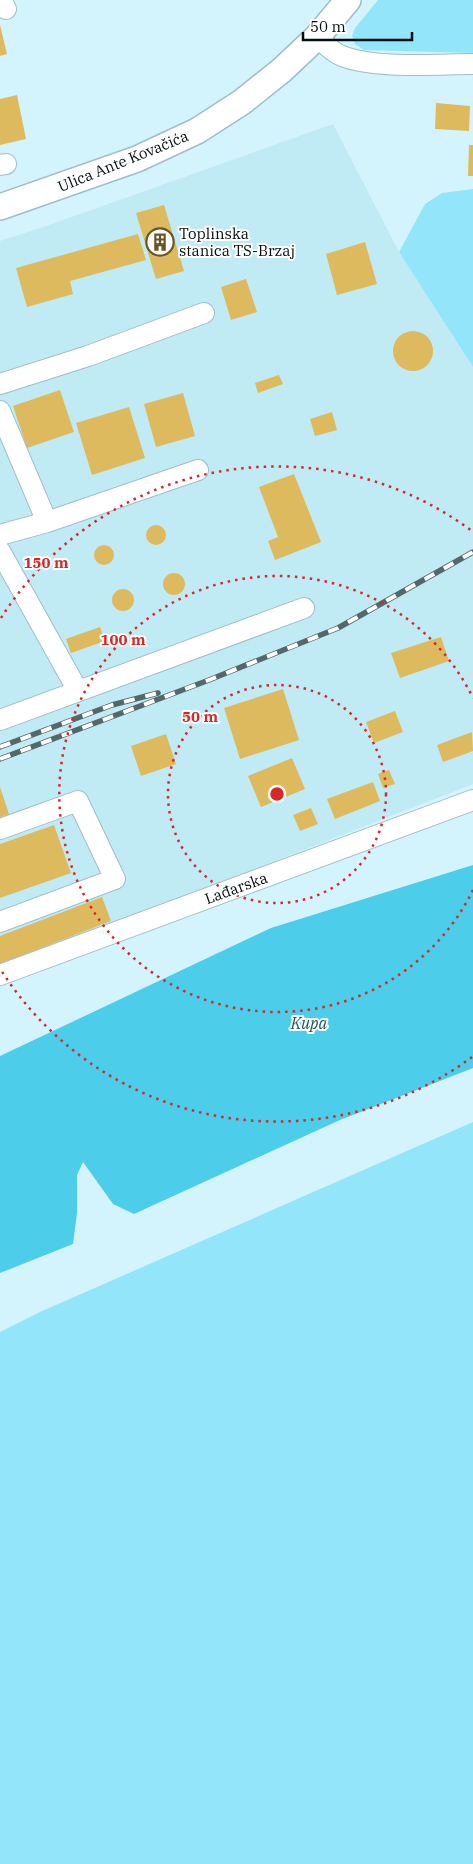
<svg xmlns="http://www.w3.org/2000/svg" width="473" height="1864" font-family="'IBM Plex Serif',serif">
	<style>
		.built { fill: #c0eaf4 }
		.green { fill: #93e5fa }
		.water { fill: #4ccdea }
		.building { fill: #deba5e }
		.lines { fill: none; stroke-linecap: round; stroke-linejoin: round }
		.minor-casing { stroke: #9fbec6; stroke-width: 22 }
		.major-casing { stroke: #9fbec6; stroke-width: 28 }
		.minor { stroke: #fff; stroke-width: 20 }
		.major { stroke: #fff; stroke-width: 25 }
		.rail-casing { stroke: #54676b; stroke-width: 5.5 }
		.rail { stroke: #fff; stroke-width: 4; stroke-dasharray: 11; stroke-linecap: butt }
		.ring { fill: none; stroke: #d62828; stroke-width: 2.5; stroke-dasharray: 2.5 5 }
		.labels { text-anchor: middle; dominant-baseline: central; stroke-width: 4; stroke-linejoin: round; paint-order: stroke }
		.street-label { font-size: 15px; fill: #040e10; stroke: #fff }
		.poi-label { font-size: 15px; fill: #040e10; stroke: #fff; text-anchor: start }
		.water-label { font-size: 16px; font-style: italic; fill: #205562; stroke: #fff }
		.centre { fill: #d62828; stroke: #fff; stroke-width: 2.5 }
		.ring-label { font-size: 15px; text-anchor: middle; font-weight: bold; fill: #d62828; stroke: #fff; stroke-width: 4; stroke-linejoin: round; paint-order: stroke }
	</style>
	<rect width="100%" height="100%" fill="#d4f4fd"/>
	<path class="built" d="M333,124l66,128 74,115v417l-473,184v-727l52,-17z"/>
	<path class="green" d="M378,0h95v53l-109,-3 -9,-6 -3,-8 3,-8z
		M473,189v178l-74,-115 26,-48 17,-11z
		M473,1122v742h-473v-532l40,-20z"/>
	<path class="water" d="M473,865v203l-133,52 -206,94 -21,-10 -30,-42 -6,13v38l-4,31 -73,29v-217l271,-128z"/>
	<path class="building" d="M0,25l7,29 -7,2z
		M17,95l9,44 -26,6v-46z
		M436,103l34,3 -1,25 -34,-2z
		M469,145h4v31h-5z
		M164,205l20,66 -28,8 -20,-66z
		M138,234l8,26 -76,21 3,13 -46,13 -11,-39z
		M365,242l12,42 -40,11 -11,-41z
		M246,279l11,33 -26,8 -10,-33z
		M393 351a20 20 0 1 1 40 0a20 20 0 1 1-40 0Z
		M279,375l4,9 -25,9 -3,-10z
		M60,390l14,42 -47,16 -14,-42z
		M183,393l12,43 -39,11 -12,-43z
		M129,407l16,51 -53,17 -16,-52z
		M332,412l5,18 -22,6 -5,-17z
		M294,474l27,68 -46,18 -7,-19 10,-4 -19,-50z
		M146 535a10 10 0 1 1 20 0a10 10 0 1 1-20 0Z
		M94 555a10 10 0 1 1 20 0a10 10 0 1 1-20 0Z
		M163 584a11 11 0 1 1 22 0a11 11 0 1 1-22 0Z
		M112 600a11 11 0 1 1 22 0a11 11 0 1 1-22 0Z
		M100,627l5,14 -34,12 -5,-14z
		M441,637l8,24 -49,17 -9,-25z
		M283,689l16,51 -59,19 -16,-51z
		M395,711l8,21 -29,11 -8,-21z
		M472,732l1,19 -30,11 -6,-17z
		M166,734l10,30 -35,12 -10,-30z
		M292,758l13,31 -44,18 -13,-31z
		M389,770l6,14 -12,4 -5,-14z
		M373,782l7,19 -45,18 -8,-20z
		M0,787l9,27 -9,3z
		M311,808l7,16 -18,7 -7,-16z
		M54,825l17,48 -71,25v-54z
		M102,897l9,24 -111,43v-28z"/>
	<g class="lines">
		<g class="minor-casing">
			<path id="minor" d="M1,0l5,9
				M317,37c7,6 16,16 25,19 33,13 94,8 131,8
				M0,165l6,-1
				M0,384l88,-28 116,-43
				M0,411l47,111 -47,13
				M47,522l151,-52
				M0,551l78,140
				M0,720l304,-112
				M0,829l78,-28 37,78 -115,43
				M0,975l473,-175"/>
		</g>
		<g class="major-casing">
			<path id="major" d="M0,207l137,-48 60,-28 45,-29 40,-32 35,-33 31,-37"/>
		</g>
		<use href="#minor" class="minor"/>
		<use href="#major" class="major"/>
		<g class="rail-casing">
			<path id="rail" d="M0,747l112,-42 46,-12
				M0,759l209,-79 129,-52 135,-76"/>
		</g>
		<use href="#rail" class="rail"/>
	</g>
	<g class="ring">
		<circle cx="277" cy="794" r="109"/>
		<path d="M473 890A218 218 0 1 1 473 698"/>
		<path d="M472 1057A327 327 0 0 1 1 970M1 618A327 327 0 0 1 472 531"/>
	</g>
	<defs>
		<g id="building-ring" transform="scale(1.4375)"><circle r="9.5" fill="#fff" stroke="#695524" stroke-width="1.5"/><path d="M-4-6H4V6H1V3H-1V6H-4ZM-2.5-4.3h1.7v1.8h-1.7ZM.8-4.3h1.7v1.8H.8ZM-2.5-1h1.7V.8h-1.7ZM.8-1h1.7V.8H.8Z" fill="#695524"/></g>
	</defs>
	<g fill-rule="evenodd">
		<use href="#building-ring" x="160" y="242"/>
	</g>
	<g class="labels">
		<g class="street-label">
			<text transform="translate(123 161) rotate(-22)">Ulica Ante Kovačića</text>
			<text transform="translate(236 888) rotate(-20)">Lađarska</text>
		</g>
		<g class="poi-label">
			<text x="179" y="233">Toplinska<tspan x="179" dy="17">stanica TS-Brzaj</tspan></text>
		</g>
		<g class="water-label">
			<text x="309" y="1023">Kupa</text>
		</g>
	</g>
	<circle cx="277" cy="794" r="8" class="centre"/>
	<g class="ring-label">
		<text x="46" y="568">150 m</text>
		<text x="123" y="645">100 m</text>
		<text x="200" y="722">50 m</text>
	</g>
	<path d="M303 32v8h109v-8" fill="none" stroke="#040e10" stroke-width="2.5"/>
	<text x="310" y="32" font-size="15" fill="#040e10" stroke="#ffffff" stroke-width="4" paint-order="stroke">50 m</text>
</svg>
